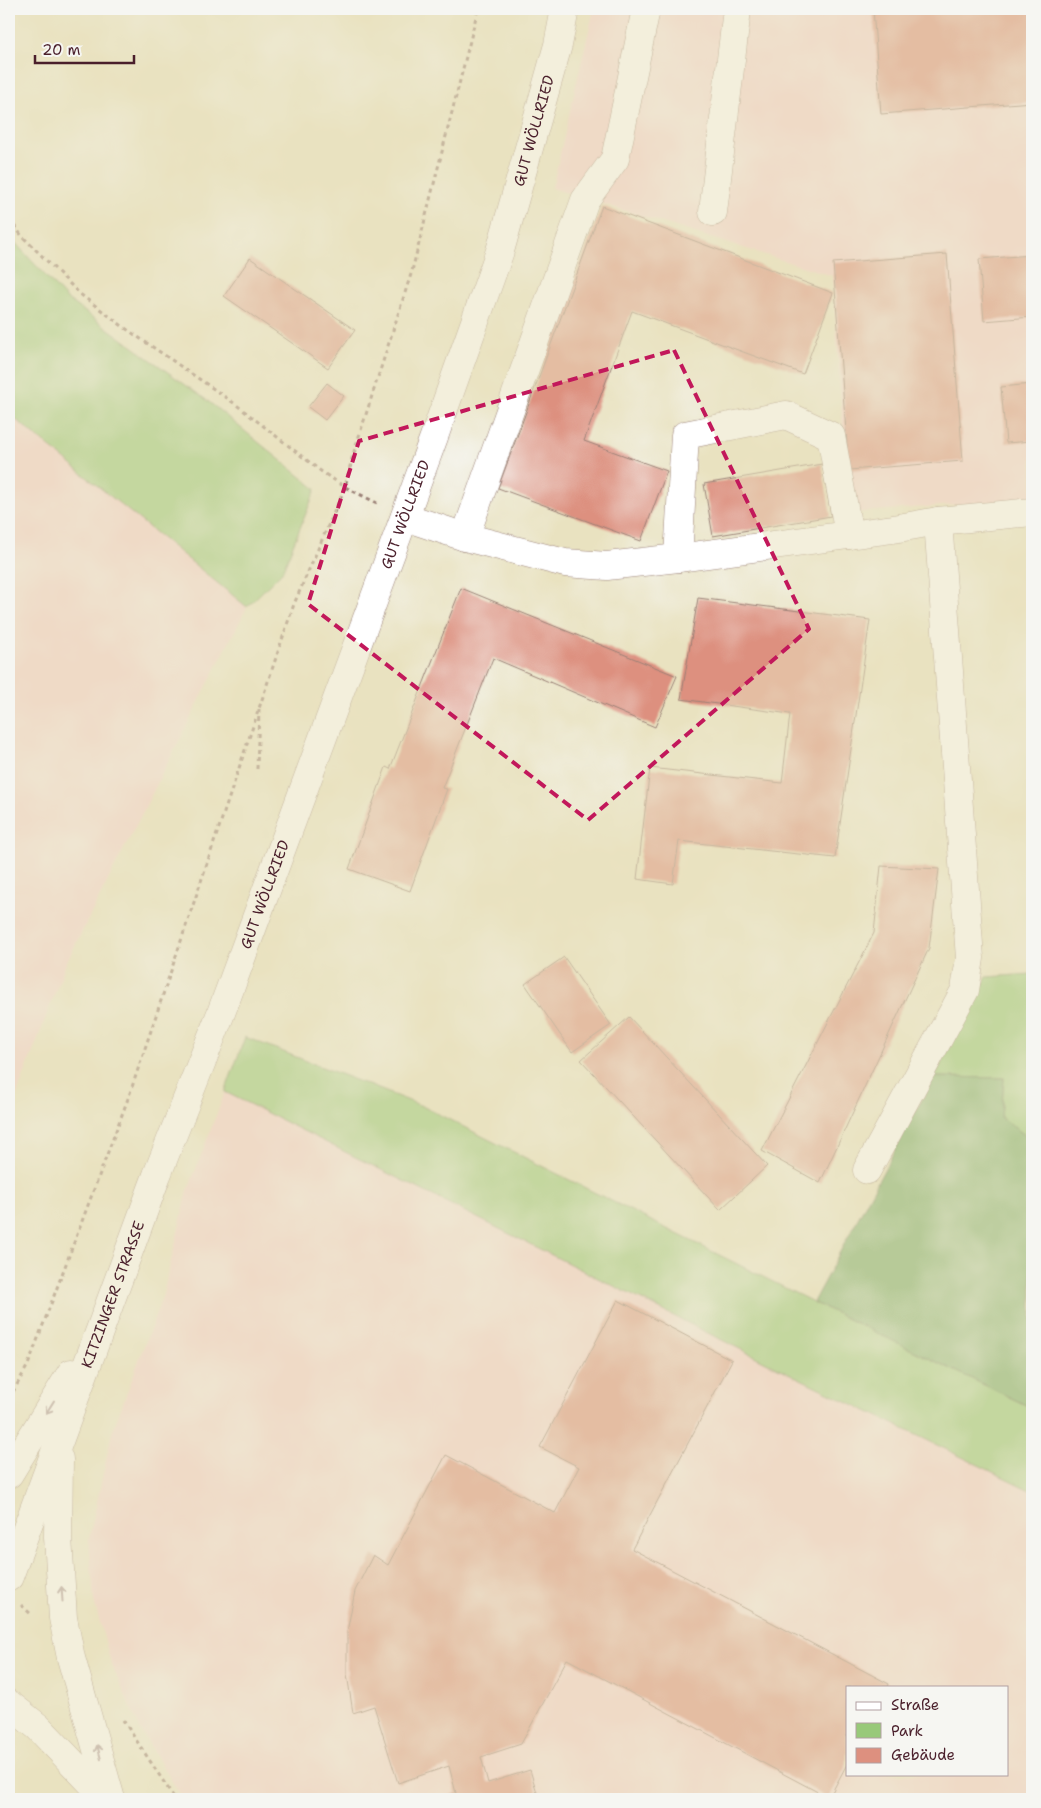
<svg xmlns="http://www.w3.org/2000/svg" width="1041" height="1808" font-family="'Shantell Sans',sans-serif">
	<style>
		.built { fill: #f7d0cf; fill-rule: evenodd }
		.green { fill: #98c979; stroke: #717452 }
		.forest { fill: #7aad69; stroke: #62664a }
		.building { fill: #dd907f }
		.lines { fill: none; stroke-linecap: round; stroke-linejoin: round }
		.minor-casing { stroke: #9a8076; stroke-width: 29 }
		.path { stroke: #9a8076; stroke-width: 3; stroke-dasharray: 4 4; stroke-linecap: butt }
		.minor { stroke: #fff; stroke-width: 28 }
		.oneway { stroke: #ae9aa0 }
		.marked { fill: none; stroke: #c2185b; stroke-width: 4; stroke-dasharray: 10 6; stroke-linejoin: round }
		.labels { text-anchor: middle; dominant-baseline: central; stroke-width: 4.5; stroke-linejoin: round; paint-order: stroke }
		.street-label { font-size: 15px; fill: #4a1f2b; stroke: #f6f6f2 }
	</style>
	<rect width="100%" height="100%" fill="#f6f6f2"/>
	<filter id="ink" filterUnits="userSpaceOnUse"><feTurbulence type="fractalNoise" baseFrequency=".02" numOctaves="2"/><feDisplacementMap in="SourceGraphic" scale="10" xChannelSelector="R" yChannelSelector="G"/><feConvolveMatrix kernelMatrix="1 2 1 2 8 2 1 2 1" color-interpolation-filters="sRGB"/></filter>
	<filter id="wash" filterUnits="userSpaceOnUse"><feTurbulence type="fractalNoise" baseFrequency=".0096" numOctaves="4" result="noise"/><feDisplacementMap in="SourceGraphic" scale="20" xChannelSelector="R" yChannelSelector="G"/><feGaussianBlur stdDeviation="1.12" result="paint"/><feColorMatrix in="noise" values="0 0 0 0 0 0 0 0 0 0 0 0 0 0 0 0 0 1.4 0 .05"/><feComposite in="paint" operator="in"/></filter>
	<g filter="url(#wash)">
		<rect width="100%" height="100%" fill="#e9e2c0"/>
		<path class="built" d="M594,9h438v490l-184,14 -15,-237 -281,-88z
			M9,414l238,193 -181,356 -57,153z
			M225,1092l555,277 252,122v308h-849l-43,-70 -29,-66 -17,-62 -5,-62 23,-106 51,-138 25,-105zM847,1687h160v87h-160z"/>
		<path class="green" d="M9,236l57,62 143,104 107,87 -34,83 -35,35 -238,-193z
			M1032,974v166l-31,-22 3,-40 -70,-1 53,-100z
			M245,1037l177,69 391,196 219,106v83l-252,-122 -555,-277z"/>
		<path class="forest" d="M934,1077l70,1 -3,40 31,22v268l-219,-106z"/>
		<g id="blocks">
			<path class="building" d="M873,9h159v93l-151,12z
				M602,206l231,87 -30,81 -171,-63 -48,130 83,30 -26,70 -143,-53z
				M947,254l16,207 -114,9 -16,-207z
				M1032,255v62l-48,4 -5,-62z
				M250,258l105,72 -27,38 -104,-72z
				M327,383l17,13 -19,24 -17,-13z
				M1032,384v57l-26,2 -5,-56z
				M822,464l9,52 -118,20 -9,-52z
				M461,588l216,88 -22,51 -162,-69 -51,130 5,1 -37,102 -61,-22 37,-102 4,2z
				M698,598l172,22 -35,238 -156,-17 -6,43 -36,-5 13,-111 132,15 8,-69 -109,-15z
				M881,866l58,3 -10,79 -109,235 -58,-32 112,-218z
				M564,957l47,68 -39,27 -47,-68z
				M629,1017l138,149 -47,44 -139,-150z
				M618,1300l114,60 -100,189 257,135 -1,3h-41v77l-18,34 -262,-139 -46,85 -40,13 7,26 42,-13 9,29h-100l17,-6 -7,-27 -51,17 -24,-77 -21,7 -6,-39v-42l8,-41 18,-36 15,10 58,-110 109,58 24,-46 -39,-20z"/>
		</g>
	</g>
	<g filter="url(#ink)">
		<use href="#blocks" fill-opacity="0" stroke="#9a8076" stroke-width="1"/>
		<g class="lines">
			<g class="minor-casing">
				<g id="minor">
					<path d="M713,212l24,-203"/>
					<path d="M405,517l60,20 100,26 42,3 71,-8 215,-29 45,-8 94,-9"/>
					<path d="M465,537l120,-337 30,-41 31,-150"/>
					<path d="M678,558l7,-123 101,-20 45,21 18,99"/>
					<path d="M867,1170l98,-180 5,-32 -32,-437"/>
					<path d="M59,1459l-1,78 5,81 8,40 40,141"/>
					<path d="M9,1474l62,-101"/>
					<path id="s1" d="M9,1577l148,-402 64,-162 213,-576 66,-186 58,-206 7,-36"/>
					<path d="M9,1704l29,23 69,72"/>
				</g>
			</g>
			<path class="path" d="M9,219l13,17 58,58 45,34 109,75 88,69 23,15 32,16
				M257,769l2,-60
				M9,1399l19,-34 101,-269 165,-492 51,-117 7,-29 60,-187 66,-262
				M21,1605l10,9
				M123,1720l52,79"/>
			<use href="#minor" class="minor"/>
		</g>
		<defs><path id="oneway-shaft" d="M-6 0H5M1.5-3L5.5 0L1.5 3" fill="none" stroke-width="1.6" stroke-linecap="round" stroke-linejoin="round" transform="scale(1.25)"/></defs>
		<g class="oneway">
			<use href="#oneway-shaft" transform="translate(50 1407) rotate(122)"/>
			<use href="#oneway-shaft" transform="translate(62 1594) rotate(-94)"/>
			<use href="#oneway-shaft" transform="translate(99 1752) rotate(-105)"/>
		</g>
	</g>
	<path d="M0 0H1041V1808H0ZM674,350l135,279 -221,191 -280,-216 51,-163z" fill="#e9e2c0" fill-opacity=".55" fill-rule="evenodd"/>
	<path class="marked" d="M674,350l135,279 -221,191 -280,-216 51,-163z"/>
	<g class="labels">
		<g class="street-label">
			<text stroke="none"><textPath href="#s1" startOffset="1539">GUT WÖLLRIED</textPath></text>
			<text stroke="none"><textPath href="#s1" startOffset="1134">GUT WÖLLRIED</textPath></text>
			<text stroke="none"><textPath href="#s1" startOffset="729">GUT WÖLLRIED</textPath></text>
			<text stroke="none"><textPath href="#s1" startOffset="301">KITZINGER STRASSE</textPath></text>
		</g>
	</g>
	<rect width="1041" height="1808" fill="none" stroke="#f6f6f2" stroke-width="30"/>
	<rect x="846" y="1686" width="162" height="90" fill="#f6f6f2" stroke="#b1a0a2"/>
	<rect x="856" y="1702" width="25" height="8" fill="#ffffff" stroke="#b1a0a2"/>
	<text x="891" y="1710" font-size="15" fill="#4a1f2b">Straße</text>
	<rect x="856" y="1723" width="25" height="15" fill="#98c979" stroke="#b1a0a2"/>
	<text x="891" y="1736" font-size="15" fill="#4a1f2b">Park</text>
	<rect x="856" y="1748" width="25" height="15" fill="#dd907f" stroke="#b1a0a2"/>
	<text x="891" y="1760" font-size="15" fill="#4a1f2b">Gebäude</text>
	<path d="M35 55v8h99v-8" fill="none" stroke="#4a1f2b" stroke-width="2.5"/>
	<text x="42" y="55" font-size="15" fill="#4a1f2b" stroke="#f6f6f2" stroke-width="4" paint-order="stroke">20 m</text>
</svg>
